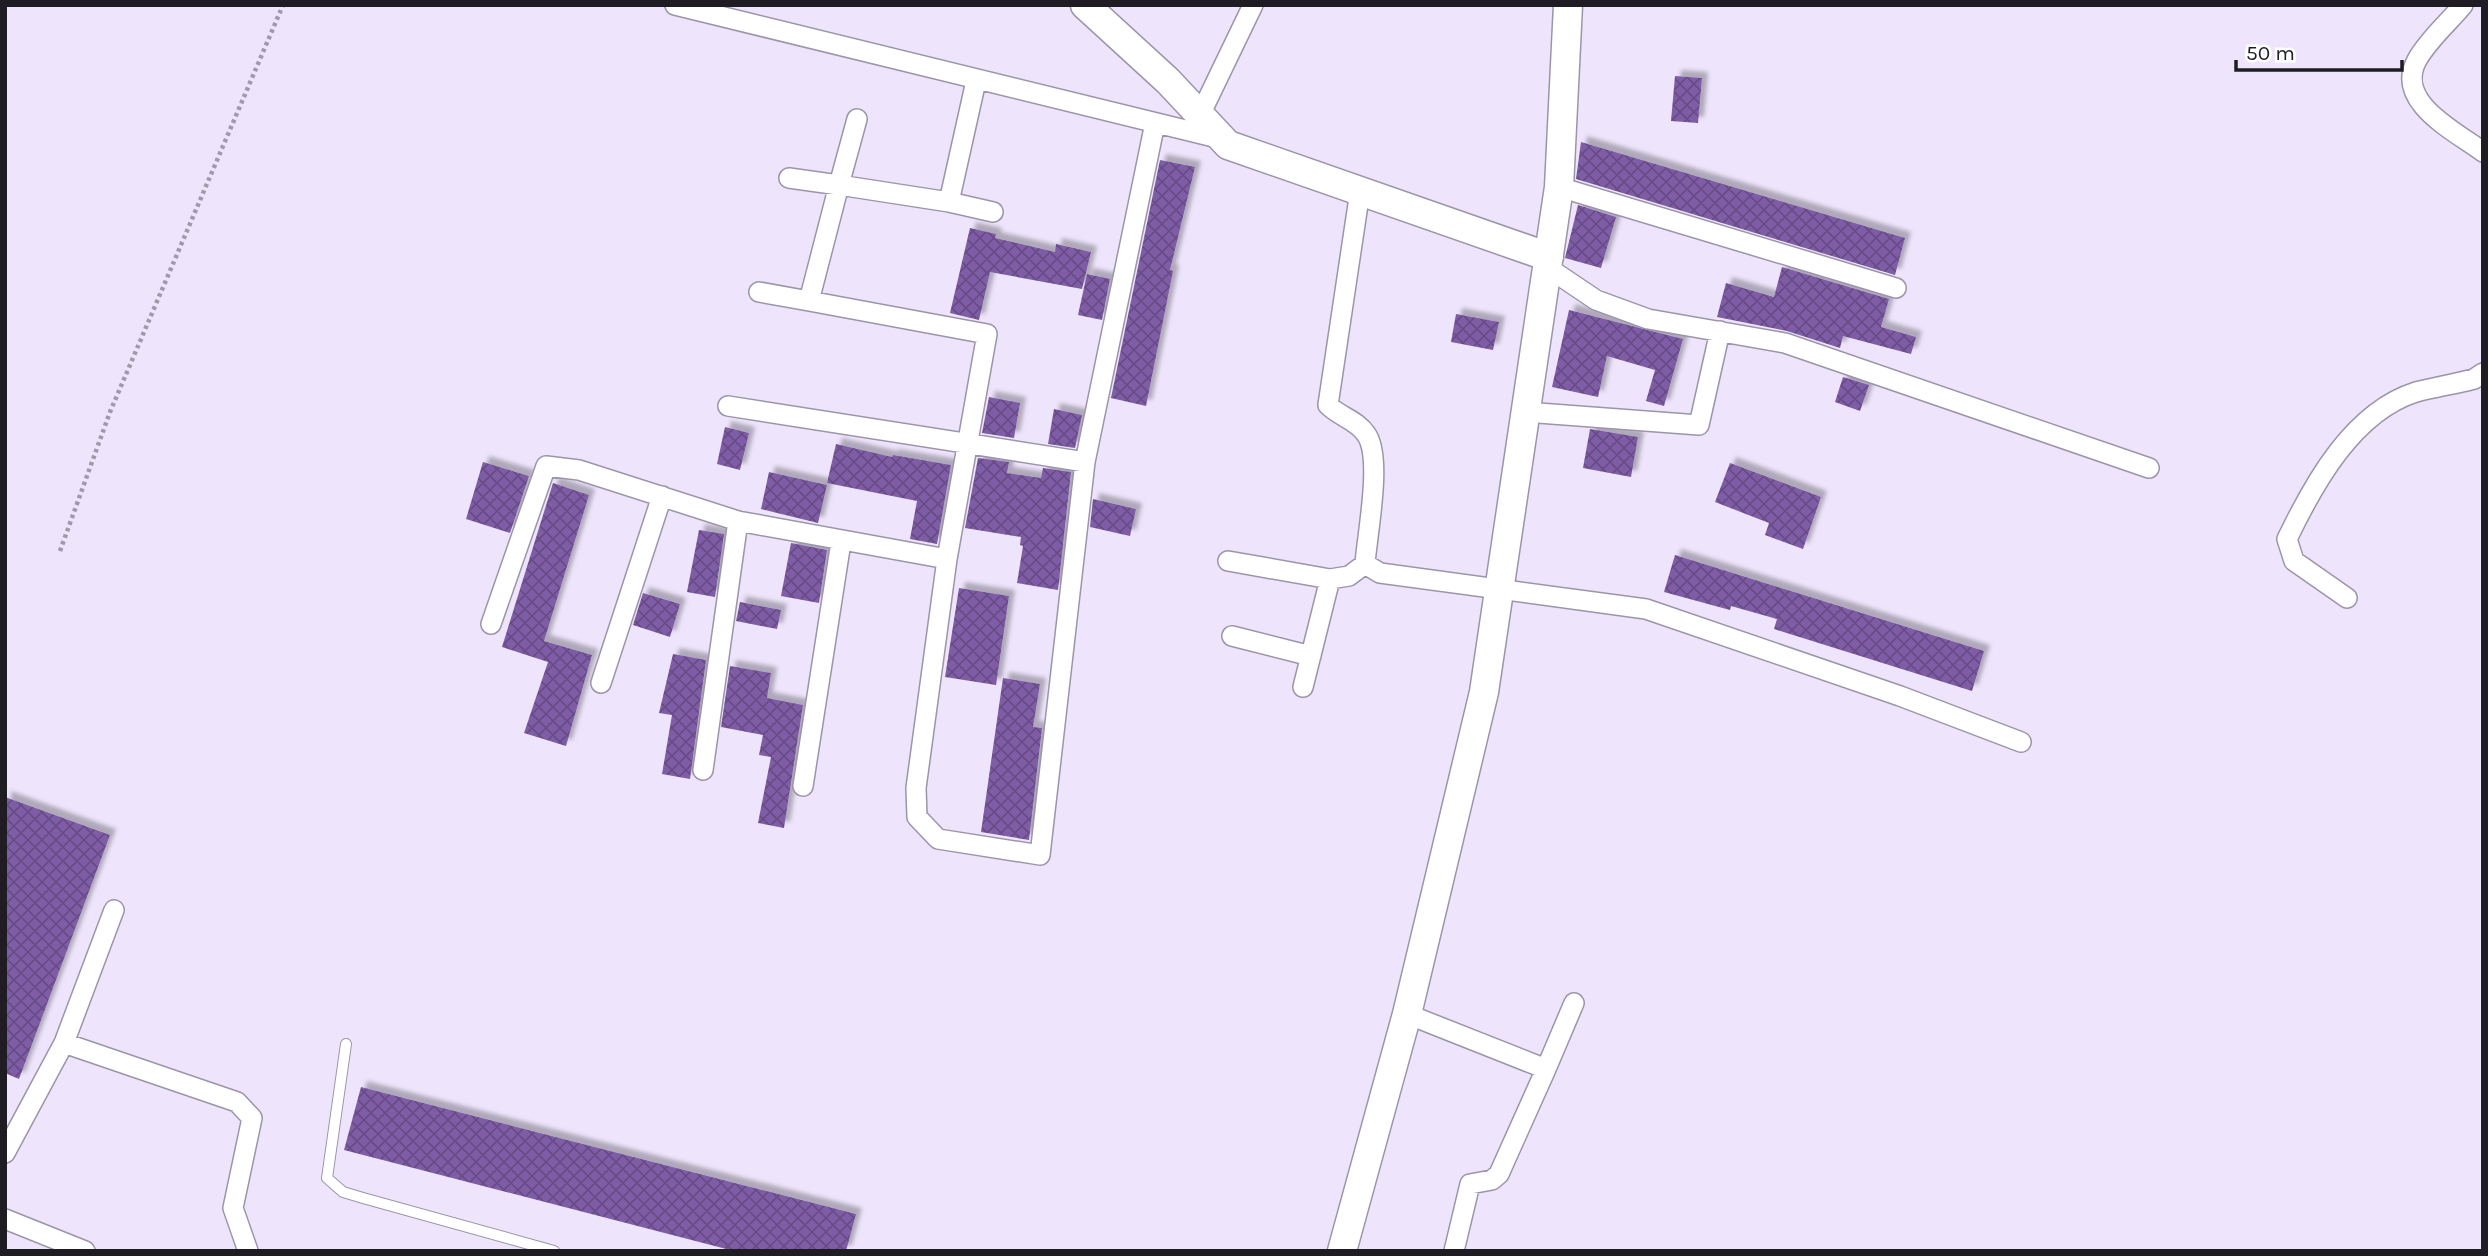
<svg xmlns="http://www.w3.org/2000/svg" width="2488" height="1256" font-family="Karla,sans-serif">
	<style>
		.building { fill: url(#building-cross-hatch); filter: url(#shadow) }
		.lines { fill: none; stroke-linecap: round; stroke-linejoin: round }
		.lane-casing { stroke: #9c94a8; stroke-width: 12 }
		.street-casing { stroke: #9c94a8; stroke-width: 22 }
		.secondary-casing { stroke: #9c94a8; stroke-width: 31 }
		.path { stroke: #9f99aa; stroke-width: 4.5; stroke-dasharray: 3.5 3.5; stroke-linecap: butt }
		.lane { stroke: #fff; stroke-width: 10 }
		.street { stroke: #fff; stroke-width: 19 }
		.secondary { stroke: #fff; stroke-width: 28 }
	</style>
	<defs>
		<pattern id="building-cross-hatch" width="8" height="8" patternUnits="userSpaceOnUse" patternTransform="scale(1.75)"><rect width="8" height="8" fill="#7e5da6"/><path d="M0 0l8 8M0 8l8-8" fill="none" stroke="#674c87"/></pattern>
		<filter id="shadow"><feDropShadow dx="6" dy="-6" stdDeviation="2" flood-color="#0004"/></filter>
	</defs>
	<rect width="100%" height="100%" fill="#eee5fc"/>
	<path class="building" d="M1675,76l27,2 -4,45 -27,-2z
		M1581,142l324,96 -10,37 -319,-96z
		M1160,160l35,7 -25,103 3,1 -27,135 -35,-8z
		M1578,205l38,12 -15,51 -36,-10z
		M970,228l26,6 -1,4 60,14 1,-8 35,8 -9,37 -92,-17 -11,48 -29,-7z
		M1782,267l107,32 -8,28 35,10 -5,17 -68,-18 -3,12 -53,-17 -70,-14 9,-34 48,14z
		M1087,274l23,5 -8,41 -24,-5z
		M1569,310l114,29 -19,67 -18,-5 9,-31 -48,-14 -9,41 -46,-10z
		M1456,314l43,8 -6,28 -42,-8z
		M1843,377l26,8 -9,26 -25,-9z
		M989,397l31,6 -6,35 -32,-5z
		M1054,409l28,6 -7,33 -27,-4z
		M725,427l24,6 -9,37 -23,-6z
		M1590,429l48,8 -7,40 -48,-9z
		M836,444l56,13 1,-2 58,10 -14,79 -27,-5 7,-38 -90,-18z
		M978,458l31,4 -2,11 34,5 2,-10 28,4 -13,118 -41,-7 6,-37 -3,-1 1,-8 -56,-9z
		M483,462l46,14 -19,57 -44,-14z
		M1730,463l91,34 -18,52 -38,-14 4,-12 -54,-21z
		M769,472l58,13 -9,38 -57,-14z
		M553,483l36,12 -45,146 48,14 -26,91 -42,-13 24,-71 -46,-15z
		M1093,499l43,10 -6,27 -40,-9z
		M699,530l25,4 -9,63 -28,-5z
		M791,543l36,7 -8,53 -38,-7z
		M1675,555l309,96 -12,40 -198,-62 3,-10 -46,-13 -1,4 -66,-18z
		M959,588l50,8 -13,89 -51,-8z
		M643,593l37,11 -10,33 -37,-12z
		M740,602l41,8 -4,19 -41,-8z
		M673,654l33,6 -16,119 -28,-5 10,-59 -13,-2z
		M730,666l41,7 -4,25 36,7 -19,123 -26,-5 13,-66 -12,-2 4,-20 -42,-8z
		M1003,678l37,6 -7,43 9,1 -13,112 -48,-8z
		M5,797l105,38 -91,244 -14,-6z
		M361,1087l495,127 -10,37h-112l-390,-101z"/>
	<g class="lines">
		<g class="lane-casing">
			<path id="lane" d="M346,1044l-19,134 16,14 20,6 191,53"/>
		</g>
		<g class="street-casing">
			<path id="street" d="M675,5l547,134
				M2463,5c-14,17 -35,35 -46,55 -23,42 38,71 66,92
				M1200,115l53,-110
				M857,119l-18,66 110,17 27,-121
				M1559,187l337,101
				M1360,191l-32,214c12,12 29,15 38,29 17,23 1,100 -1,130l15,9 266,36 254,87 121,46
				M949,202l44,10
				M1547,267l49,33 52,19 137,24 364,125
				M759,292l50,9
				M728,406l357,56
				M1525,412l174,13 21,-94
				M947,559l-31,229 1,29 21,22 102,16 45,-393 70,-339
				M1228,561l102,18 19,-3 16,-12
				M2347,598l-53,-37 -7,-22c27,-56 66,-127 129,-147 19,-5 39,-8 58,-13l9,-6
				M491,624l55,-158 33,4 159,51 209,38 40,-225 -178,-33 30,-116 -50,-7
				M1232,636l79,20
				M601,683l61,-187
				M1303,687l27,-108
				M703,770l35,-249
				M803,786l38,-244
				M1407,1014l139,55 28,-66
				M64,1043l173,59 15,16 -19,90 15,43
				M5,1153l59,-110 50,-133
				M5,1219l80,32
				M1454,1251l16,-67 22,-4 7,-6 47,-105"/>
		</g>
		<g class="secondary-casing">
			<path id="secondary" d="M1085,5l83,76 60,64 321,112
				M1342,1251l65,-237 77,-322 75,-505 9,-182"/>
		</g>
		<path class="path" d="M60,551l50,-139 173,-407"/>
		<use href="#lane" class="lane"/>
		<use href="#street" class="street"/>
		<use href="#secondary" class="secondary"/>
	</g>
	<rect width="2488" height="1256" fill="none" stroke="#1f1c24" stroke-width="14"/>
	<path d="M2236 60v10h166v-10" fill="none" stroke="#1f1c24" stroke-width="3.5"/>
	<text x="2246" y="60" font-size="21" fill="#1f1c24" stroke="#ffffff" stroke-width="5" paint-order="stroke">50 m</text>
</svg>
